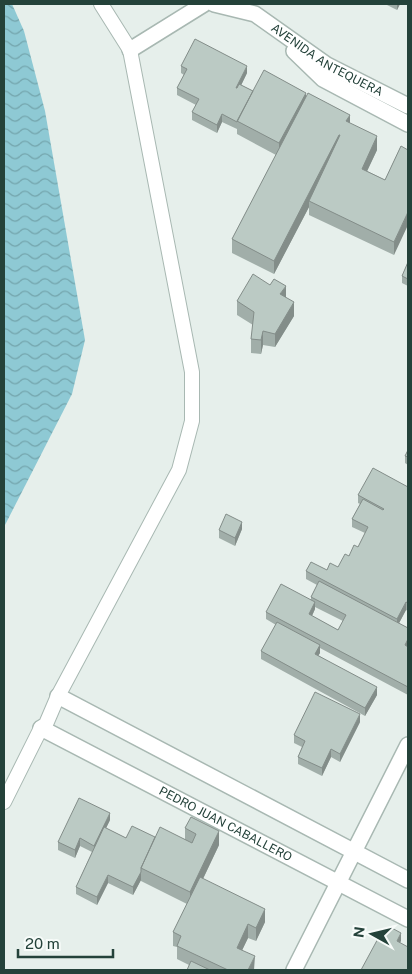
<svg xmlns="http://www.w3.org/2000/svg" width="412" height="974" font-family="'Public Sans',sans-serif">
	<style>
		.water { fill: url(#water-waves) }
		.lines { fill: none; stroke-linecap: round; stroke-linejoin: round }
		.lane-casing { stroke: #a8b8b2; stroke-width: 16 }
		.street-casing { stroke: #a8b8b2; stroke-width: 18 }
		.lane { stroke: #fff; stroke-width: 14 }
		.street { stroke: #fff; stroke-width: 15 }
		.wall { fill: #a1aea9; fill-rule: evenodd }
		.shaded-wall { fill: #838d89 }
		.building { fill: #bbcac4; stroke: #838d89 }
		.labels { text-anchor: middle; dominant-baseline: central; stroke-width: 4.5; stroke-linejoin: round; paint-order: stroke }
		.street-label { font-size: 12px; fill: #24423a; stroke: #f7fbf9 }
	</style>
	<defs>
		<pattern id="water-waves" width="16" height="10" patternUnits="userSpaceOnUse" patternTransform="scale(1.25)"><rect width="16" height="10" fill="#8ec9d4"/><path d="M0 5q4-4 8 0t8 0" fill="none" stroke="#74a5ad"/></pattern>
	</defs>
	<rect width="100%" height="100%" fill="#e6efeb"/>
	<path class="water" d="M4,4h8l12,27 21,80 40,229 -13,54 -68,133z"/>
	<g class="lines">
		<g class="lane-casing">
			<path id="lane" d="M4,802l37,-74 5,-4 12,-28 121,-226 13,-49v-49l-62,-322 -29,-46"/>
		</g>
		<g class="street-casing">
			<g id="street">
				<path id="s1" d="M214,4l41,10 72,51 81,41"/>
				<path d="M130,50l74,-46"/>
				<path d="M294,51l29,28 85,45"/>
				<path d="M58,696l350,184"/>
				<path id="s2" d="M41,728l367,191"/>
				<path d="M294,970l114,-225"/>
			</g>
		</g>
		<use href="#lane" class="lane"/>
		<use href="#street" class="street"/>
	</g>
	<path class="wall" d="M385,4h15l-3,6z
		M181,66l66,7 -6,12 12,6 53,5 44,27 27,27 -10,21 18,9 16,-34 -7,109 -85,-40v-8l-35,67 -42,-21v-14l44,-84 -39,-21v-5l-15,-7 -5,11 -25,-13v-8l4,-7 -19,-10v-7l7,-13 -3,-2z
		M408,262v24l-6,-3v-7z
		M286,297l8,19 -19,31 -12,-2 -2,9 -10,-1v-14l2,-14 -16,-10v-14z
		M408,450v15l-3,-2v-7z
		M408,487v124l-2,-1 -7,13 9,5v67l-88,-47v5l-2,2 59,40 -12,21 -104,-57v-8l15,-26 -10,-6v-7l45,-13v-2l6,-12 -11,-6v-8l21,-1 11,-3 20,-20 7,-14 -13,-6v-8l8,-15 -2,-1v-8zM315,607l28,14 -5,9 -26,-14 3,-7z
		M242,529l-7,17 -16,-8v-8z
		M360,722l-20,40 -9,-5 -9,19 -24,-12v-7l4,-10 -8,-4v-8z
		M110,820l-4,8 20,10 29,-1 30,2v-11l34,17 -16,34 62,43 -9,19 -8,-3 -6,12 12,20h-67l2,-5 -12,-6v-12l-4,-1v-14l14,-28 -46,-23v-1l-8,15 -25,-12 -11,22 -21,-11v-7l16,-35 -12,-6 -5,12 -17,-8v-8z"/>
	<path class="shaded-wall" d="M397,4h3l-3,6z
		M247,66v7l-11,23v-8z
		M306,93v13l-27,51v-14z
		M222,114v8l-5,11v-8z
		M350,115v13l-4,-7z
		M339,135v13l-30,53v6l-35,67v-13z
		M377,136v14l-15,32v-13z
		M408,212v13l-14,30v-13z
		M286,286v14l-6,-6z
		M294,302v14l-19,31v-13z
		M263,331v14l-2,9v-14z
		M242,522v7l-7,17v-8z
		M315,602v7l-6,13v-8z
		M406,602v8l-9,17v-8z
		M408,639v8l-3,-2z
		M320,645v8l-5,8v-7z
		M377,687v8l-12,21v-8z
		M360,714v8l-20,40v-8z
		M331,749v8l-9,19v-8z
		M110,813v7l-16,33v-7z
		M219,831v14l-29,61v-14z
		M80,838v8l-5,12v-8z
		M141,872v8l-8,15v-8z
		M108,875v8l-11,22v-8z
		M265,909v13l-9,19v-13z
		M248,924v14l-11,23v-13z
		M401,933v8l-4,8v-8z
		M255,956l-1,14h-6z"/>
	<path class="building" d="M195,39l52,27 -11,22h1l2,-4 14,7 -16,31 -15,-8 -5,11 -25,-13 7,-13 -22,-11 10,-19 -6,-3z
		M264,70l42,23 -27,50 -42,-22z
		M308,93l42,22 -4,6 31,15 -15,33 23,11 16,-34 7,4v62l-14,30 -85,-41 31,-66h-1l-65,126 -42,-22z
		M408,262v17l-6,-3z
		M253,274l17,11 4,-6 12,7 -6,8 14,8 -19,32 -12,-3 -2,9 -10,-1 3,-27 -17,-11z
		M408,450v7l-3,-1z
		M373,468l35,19v116l-2,-1 -9,17 -91,-48 5,-9 16,8 3,-7 8,4 7,-13 4,2 5,-11 4,2 10,-20 -16,-8 11,-20 20,11 1,-1 -26,-14z
		M226,514l16,8 -7,16 -16,-8z
		M319,581l89,47v11l-3,6 3,2v40l-142,-75 15,-28 34,18 -6,12 29,16 8,-15 -35,-18z
		M277,622l43,23 -5,9 62,33 -12,21 -104,-57z
		M315,692l45,22 -20,40 -9,-5 -9,19 -24,-11 7,-16 -11,-6z
		M79,798l31,15 -16,33 -14,-8 -5,12 -17,-8z
		M191,817l28,14 -29,61 -49,-24 19,-41 32,16 4,-9 -11,-6z
		M132,826l23,11 -14,31v4l-8,15 -25,-12 -11,22 -21,-10 28,-60 22,11z
		M200,877l65,32 -9,19 -8,-4 -11,24 18,8 -7,14h-20l-51,-24 4,-10 -8,-4z
		M390,927l11,6 -4,8 11,6v23h-47l20,-37 5,2z
		M191,961l19,9h-23z"/>
	<g class="labels">
		<g class="street-label">
			<text stroke="none"><textPath href="#s1" startOffset="128">AVENIDA ANTEQUERA</textPath></text>
			<text stroke="none"><textPath href="#s2" startOffset="208">PEDRO JUAN CABALLERO</textPath></text>
		</g>
	</g>
	<rect width="412" height="974" fill="none" stroke="#24423a" stroke-width="10"/>
	<g transform="translate(372 934) rotate(278)" stroke="#f7fbf9" stroke-width="4" paint-order="stroke">
	<path d="M0-4L9 19L0 12L-9 19Z" fill="#24423a"/>
	<text y="-8" font-size="14" font-weight="bold" text-anchor="middle" fill="#24423a">N</text>
	</g>
	<path d="M18 949v8h95v-8" fill="none" stroke="#24423a" stroke-width="2.5"/>
	<text x="25" y="949" font-size="15" fill="#24423a" stroke="#f7fbf9" stroke-width="4" paint-order="stroke">20 m</text>
</svg>
